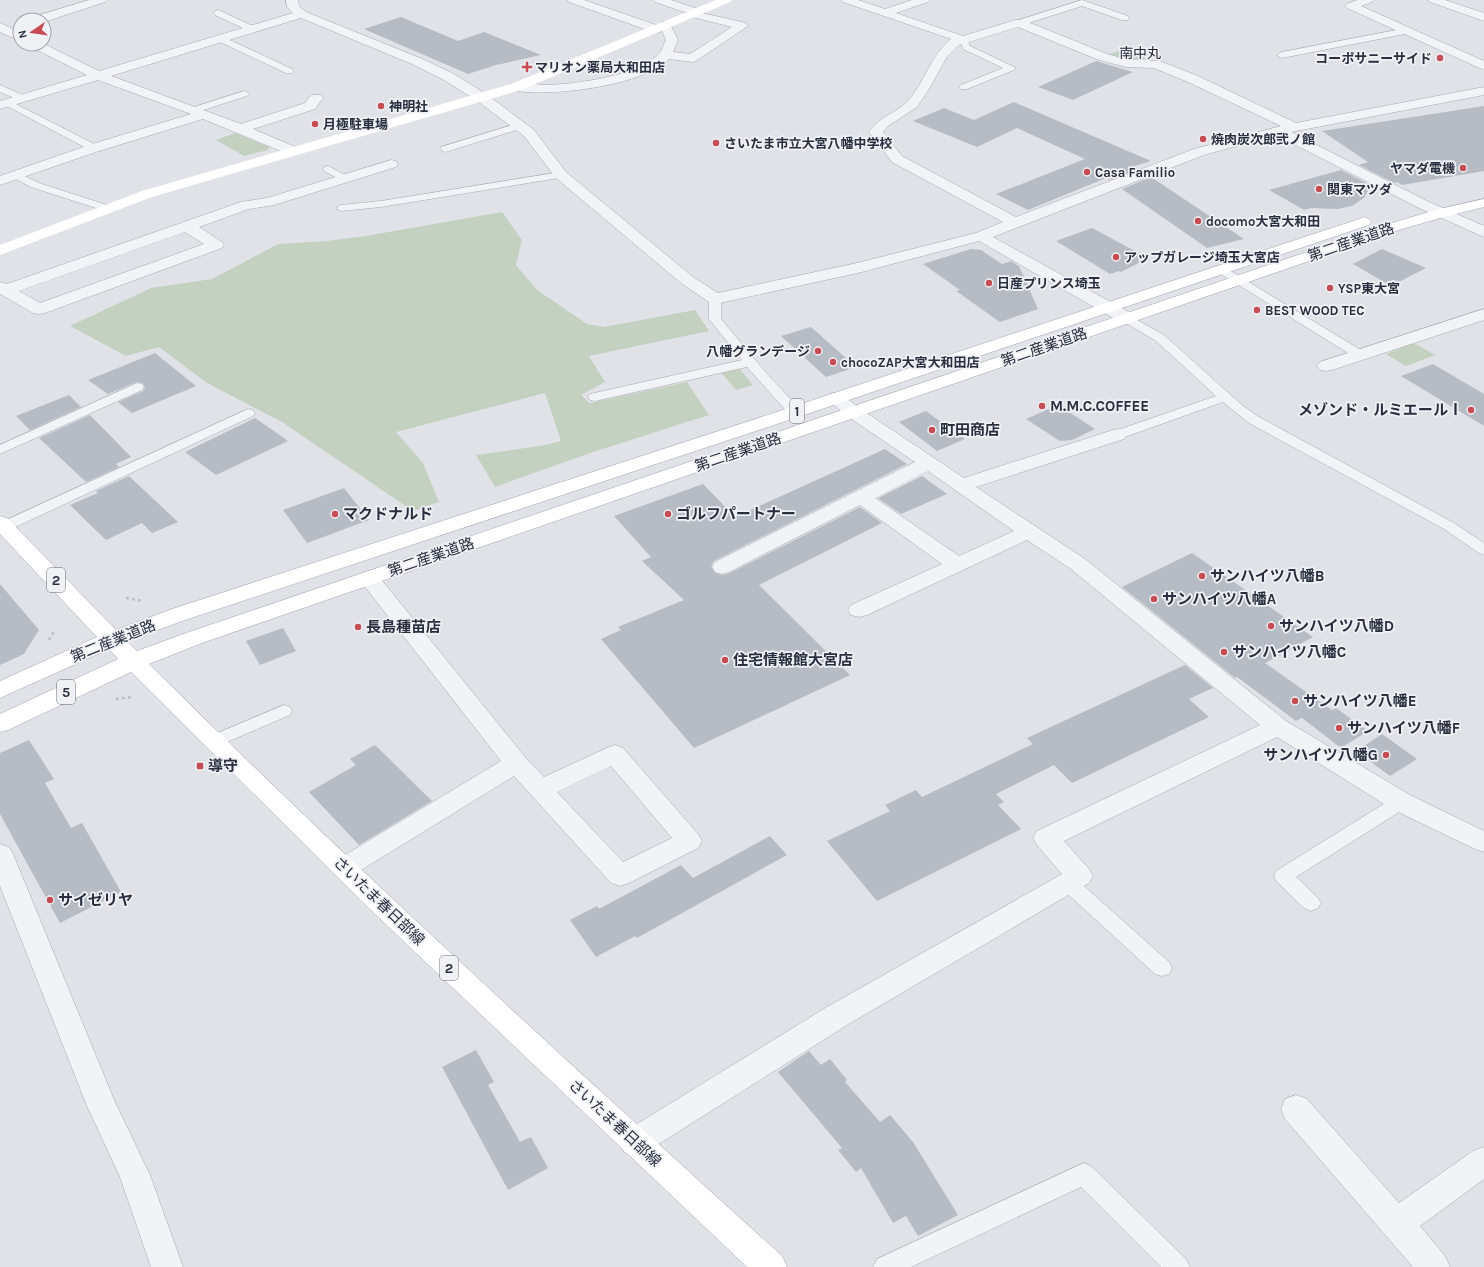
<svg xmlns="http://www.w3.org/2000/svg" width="1484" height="1267" font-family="Karla,'Noto Sans JP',sans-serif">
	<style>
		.green { fill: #c4d1c1 }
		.building { fill: #b7bbc4 }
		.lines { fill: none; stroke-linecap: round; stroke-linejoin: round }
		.lane-casing { stroke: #a5a9b2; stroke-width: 1 }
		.street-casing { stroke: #a5a9b2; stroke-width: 1 }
		.primary-casing { stroke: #a0a5b3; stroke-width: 1 }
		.path { stroke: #bec0c6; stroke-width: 2.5; stroke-dasharray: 3 3; stroke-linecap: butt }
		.lane { fill: #f2f3f6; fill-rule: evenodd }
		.street { fill: #f2f3f6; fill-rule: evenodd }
		.secondary { fill: #fff; fill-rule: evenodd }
		.primary { fill: #fff; fill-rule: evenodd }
		.poi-dot { fill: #c54c52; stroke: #eff1f5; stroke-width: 1.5 }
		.labels { text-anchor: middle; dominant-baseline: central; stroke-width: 3.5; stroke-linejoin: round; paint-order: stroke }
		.far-poi-label { font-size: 13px; font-weight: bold; fill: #292f3e; stroke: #eff1f5; text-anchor: start }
		.far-quarter-label { font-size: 14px; fill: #1c202f; stroke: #eff1f5 }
		.shield { fill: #eff1f5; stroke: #646975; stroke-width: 1 }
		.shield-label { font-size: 14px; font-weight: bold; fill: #292f3e }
		.street-label { font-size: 15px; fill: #292f3e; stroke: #eff1f5 }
		.poi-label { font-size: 15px; font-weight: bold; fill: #292f3e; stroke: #eff1f5; text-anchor: start }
	</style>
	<rect width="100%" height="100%" fill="#e0e2e8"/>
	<path class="green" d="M1125,49l22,9c-13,4 -27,0 -40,-3z
		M235,133l34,14 -1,3 -24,6 -28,-16z
		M502,212l20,28 -6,25 21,25 50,34 17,3 91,-17 14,21 -120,25 16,26 -24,13 9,8 97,-21 22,33 -119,38 -95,34 -19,-32 70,-10 15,-4 -16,-48 -149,39 27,31 16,39 -26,9 -131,-89 -75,-39 -48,-36 -33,9 -56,-30 81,-38 61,-9 66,-35 49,-3 39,-5z
		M1414,343l21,12 -29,11 -20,-12z
		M738,367l15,18 -17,5 -16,-19z"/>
	<path class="building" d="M401,17l57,24 26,-9 57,23 -45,10 -28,9 -104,-45z
		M1096,61l37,11 -60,28 -35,-13z
		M1014,102l9,4 128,55 -16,5 4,3 -30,11 -3,-2 -78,32 -32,-16 89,-35 -68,-31 -40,19 -64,-26 31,-13 30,12z
		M1484,106v65l-82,14 -5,-3 -3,1 -35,-18 9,-3 -46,-31z
		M1341,170l35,18 -8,3 -4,7 -12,8 -15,3 -26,-1 -7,2 -35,-20z
		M1151,177l93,62 -37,9 -85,-59z
		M1092,228l56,30 -27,14 -2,-1 -9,3 -54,-33z
		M971,249l10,1 21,14 9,-3 8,5 19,43 -38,13 -44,-31 4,-1 -37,-26z
		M1382,249l44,19 -35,18 -38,-22z
		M811,327l45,40 -30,10 -45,-41z
		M155,353l41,33 -64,27 -14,-11 25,-11 2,-3 -2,-5 -7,-1 -28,12 -20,-14z
		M1433,364l51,30v32l-83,-50z
		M69,395l12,12 -51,23 -14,-14z
		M1058,405l37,24 -23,11 -12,1 -34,-22z
		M926,411l39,28 -28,12 -38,-29z
		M90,415l41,42 -15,7 3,3 -33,15 -47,-44z
		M255,418l33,23 -72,34 -31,-23z
		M885,449l22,15 -193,97 -3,5 4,7 7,2 8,-2 130,-66 22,16 -123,62 91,90 -156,73 -93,-109 20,-9 -3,-3 66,-27 -42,-39 9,-4 -37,-41 89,-32 32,33z
		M129,476l49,46 -26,11 -10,-10 -36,17 -36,-35 28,-12 -2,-2z
		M922,476l25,18 -46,20 -23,-16z
		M344,488l25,32 -62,23 -24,-33z
		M1192,553l121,84 -48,26 67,47 4,-2 32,23 -27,17 -39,-30 -6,3 -59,-44 -2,1 -113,-91z
		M0,584l39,46 -15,24 -24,11z
		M283,628l13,23 -36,14 -14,-24z
		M1185,665l28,23 -24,11 20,18 -137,66 -18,-18 -58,29 8,8 -6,3 23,24 -144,72 -50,-60 63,-30 -5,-6 31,-15 6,7 111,-53 -6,-6z
		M1382,734l35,25 -27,17 -34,-25z
		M29,740l25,39 -9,4 26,45 11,-5 39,69 -61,31 -60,-109v-61z
		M375,745l57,56 -73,44 -50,-53 47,-27 -6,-6z
		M770,836l17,19 -150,83 -2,-2 -39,21 -26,-37 27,-14 2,3 82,-44 12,13z
		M476,1050l18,32 -6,3 32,57 11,-5 17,31 -40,22 -66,-123z
		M809,1051l12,14 9,-6 17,21 -2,2 35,40 10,-7 23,27 45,73 -40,21 -12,-20 -13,7 -32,-55 -5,4 -18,-22 4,-2 -64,-76z"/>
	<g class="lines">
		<g class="lane-casing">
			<path id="lane" d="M1082,0l46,16 1,2 -1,2h-6l-40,-14 -60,19h-6l-1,-2 1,-2z
				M218,10l37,17 1,2 -1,2h-6l-34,-16 -1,-2 1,-2z
				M1407,28l3,1 1,2 -1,2 -128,25 -5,-3 5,-3z
				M221,36l71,33 2,2 -2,2h-6l-68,-32 -1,-2z
				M964,37l3,1 3,8 46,22 -2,2 -47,19h-6l-2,-2 2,-2 42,-17 -40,-19 -3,-9z
				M0,85l25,11 2,2 -5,3 -22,-9z
				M244,91l3,1 2,2 -2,2 -53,17 -5,-3 2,-2z
				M8,100l90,46 1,2 -1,2h-8l-85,-45 -2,-2z
				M519,123l4,1 1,2 -1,2 -74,23 -4,1 -5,-3 1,-2z
				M328,166l21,11 1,2 -5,3 -21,-11 -1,-2 1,-2z
				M16,172l23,11 74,24 1,2 -5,3 -4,-1 -74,-24 -19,-10 -1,-2 1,-2z
				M561,172l5,3 -1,2 -184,30 -40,4 -5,-3 5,-3 40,-4z
				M1220,266l4,1 140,85 2,3 -2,3h-8l-140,-87 -2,-2 2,-2z
				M715,295l4,1 2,3v20l47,56 32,34 2,3 -2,3h-10l-43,-48 -152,34 -5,-1 -2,-3 2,-3 152,-34 -33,-41v-20l2,-3z
				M1128,315l36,20 79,71 16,11 195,106 30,20v12l-5,-2 -35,-24 -195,-106 -26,-21 -101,36h-10l-2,-3 2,-3 104,-36 -60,-55 -32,-19 -2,-3 2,-3z
				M137,383l5,1 2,3 -2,3 -142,64v-9z
				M248,409l5,1 2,3 -2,3 -244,114 -9,1v-8z
				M284,705l6,2 2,4 -2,4 -70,30 -6,2 -6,-2 -3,-4 3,-4z
				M1401,795l6,2 3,5 -3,5 -111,70 22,21 3,5 -3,5 -7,3 -7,-3 -28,-27 -2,-5 2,-5 119,-74z
				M1068,875l7,3 94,84 3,6 -3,6 -7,2 -7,-2 -94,-86 -2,-5 2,-5z
				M1084,1163l8,4 94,92 4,8h-29l-80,-80 -170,80h-38l4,-8z"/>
		</g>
		<g class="street-casing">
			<path id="street" d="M89,0h18l-2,2 -61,20v-2h-13l2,-3z
				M286,0h12l1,6 7,6 114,46 34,16 32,20 48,36 32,42 127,105 25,16 139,-30 119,-30 27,-11 -111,-60 -23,-30c12,-17 26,-18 39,-31 17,-19 22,-45 43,-62l-108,-37 -2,-2h17l27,9 27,-9h18l-2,2 -32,11 67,23 52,-16h8l84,34 19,5 34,2 38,15 98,47 188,-36v8l-193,37 136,69 57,25v11l-67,-30 -141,-72 -72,20 -211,82 141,78 2,4 -2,4 -6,1 -6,-1 -143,-82 -121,32 -143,31 -6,-2 -28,-19 -125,-105 -32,-42 -48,-36 -32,-20 -32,-16 -111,-46 -190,58 130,48 64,-21 6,-8h10l2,3 -8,11 -62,20 45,19 2,3 -2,3 -5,1 -5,-1 -85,-35 -104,32 -99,34v-9l89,-31 102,-31 -93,-34 -98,29v-8l87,-26 -56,-28 -2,-3h15l55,27 194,-58 -6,-6zM1018,27l81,33 27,7 28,1 34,14 93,44 -87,23 -178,68 -114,-61 -19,-24 5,-6 29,-19 12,-18 18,-32 12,-12z
				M567,0h17l75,26 2,-4h8l9,18 -5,12 17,2 42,-27 -44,-11 -1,-3 -32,-11 -2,-2h18l30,10 1,3 44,10 2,3 -52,35 -4,1 -23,-3c-25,27 -123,39 -158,31l-1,-3 1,-3c11,-3 26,1 37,1 29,-1 87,-9 109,-29 5,-4 6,-11 9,-16l-4,-9 -5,2 -4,-1 -84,-30z
				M1357,0h17l-2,2 -11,4 123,55v9l-137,-62 -2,-2 2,-2z
				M1428,0h17l39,13v8l-54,-19z
				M0,23l20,9v9l-20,-9z
				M391,160l5,1 2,3 -2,3 -122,38 -25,4 -50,18 23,15 2,3 -2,3 -177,65 -6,1 -6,-1 -33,-19v-12l7,2 234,-82 26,-4zM185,232l19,12 -164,59 -21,-12z
				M1484,309v11l-152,50 -6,1 -6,-1 -3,-4 3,-4z
				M835,393l6,1 18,14 105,70 146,-47 7,-2 7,2 2,4 -2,4 -148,48 109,72 201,162 124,74 74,36v21l-9,-3 -83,-40 -115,-72 -213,104 25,28 4,7 -4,7 -242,142 -201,127 -11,4 -11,-4 -4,-10 4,-10 203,-125 235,-133 -25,-29 -4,-7 4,-7 223,-106 -189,-156 -44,-29 -160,75 -8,2 -8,-2 -3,-5 3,-5 91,-41 -82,-59 -131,67 -7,2 -7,-2 -3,-5 3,-5 200,-100 -68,-46 -21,-18 3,-4zM928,471l86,60 -55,25 -84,-58z
				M369,571l7,2 149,184 19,20 63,-29 8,-3 8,3 75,86 4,7 -4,7 -69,35 -9,3 -9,-3 -97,-107 -161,99 -9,3 -9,-3 -4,-7 4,-7 166,-100 -139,-178 -4,-5 4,-5zM611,766l61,72 -49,24 -66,-70z
				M0,844l9,3 4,7 102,248 35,73 33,92h-32l-31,-90 -33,-71 -87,-220z
				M1296,1095l11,4 92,104 74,-52 11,-4v32l-64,47 25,30 5,11h-37l-128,-148 -4,-10 4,-10z"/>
		</g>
		<g class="primary-casing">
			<path id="primary" d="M1484,199v8l-40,10 -42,12 -1200,414 -53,21c205,204 419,398 633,592l5,11h-40l-372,-353 -244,-242 -123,58 -8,2v-18l118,-55 -9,-10 -109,49v-17l97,-44 -97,-103v-18l7,2 109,112 56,-21 617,-201 570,-189 5,-2 5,2 3,3 -3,3 -568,191 -613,203 -61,22 10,10 49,-18 1206,-410 43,-13z"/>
		</g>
		<path class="path" d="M126,598l17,3
			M49,640l6,-10
			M116,699l16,-2"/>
		<use href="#lane" class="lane"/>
		<use href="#street" class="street"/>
		<path class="secondary" d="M716,0h16l-2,2 -209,88 -369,107 -152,58v-10l142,-54 369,-107z"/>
		<use href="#primary" class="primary"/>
	</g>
	<g class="poi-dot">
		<circle cx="1440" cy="58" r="4"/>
		<path d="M525 61h4v4h4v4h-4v4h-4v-4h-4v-4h4z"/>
		<circle cx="381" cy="106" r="4"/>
		<circle cx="315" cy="124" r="4"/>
		<circle cx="1203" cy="139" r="4"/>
		<circle cx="716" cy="143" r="4"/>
		<circle cx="1463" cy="168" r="4"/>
		<circle cx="1087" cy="172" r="4"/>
		<circle cx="1319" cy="189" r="4"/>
		<circle cx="1198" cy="221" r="4"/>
		<circle cx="1116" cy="257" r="4"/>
		<circle cx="989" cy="283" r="4"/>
		<circle cx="1330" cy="288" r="4"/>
		<circle cx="1257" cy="310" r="4"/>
		<circle cx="818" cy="351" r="4"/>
		<circle cx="833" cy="362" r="4"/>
		<circle cx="1042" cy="406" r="4"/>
		<circle cx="1471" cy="410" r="4"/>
		<circle cx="932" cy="430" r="4"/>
		<circle cx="335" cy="514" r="4"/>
		<circle cx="668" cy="514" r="4"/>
		<circle cx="1202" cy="576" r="4"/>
		<circle cx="1154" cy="599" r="4"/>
		<circle cx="1271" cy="626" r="4"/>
		<circle cx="358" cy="627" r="4"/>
		<circle cx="1224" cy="652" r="4"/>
		<circle cx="725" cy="660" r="4"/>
		<circle cx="1295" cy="701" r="4"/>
		<circle cx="1339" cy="728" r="4"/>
		<circle cx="1386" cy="755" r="4"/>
		<rect x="196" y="762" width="8" height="8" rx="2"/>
		<circle cx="50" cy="900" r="4"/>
	</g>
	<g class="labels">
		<g class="far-poi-label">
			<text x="1432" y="58" text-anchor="end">コーポサニーサイド</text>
			<text x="535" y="67">マリオン薬局大和田店</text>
			<text x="389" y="106">神明社</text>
			<text x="323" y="124">月極駐車場</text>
			<text x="1211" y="139">焼肉炭次郎弐ノ館</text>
			<text x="724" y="143">さいたま市立大宮八幡中学校</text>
			<text x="1455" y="168" text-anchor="end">ヤマダ電機</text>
			<text x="1095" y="172">Casa Familio</text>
			<text x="1327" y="189">関東マツダ</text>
			<text x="1206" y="221">docomo大宮大和田</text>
			<text x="1124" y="257">アップガレージ埼玉大宮店</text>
			<text x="997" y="283">日産プリンス埼玉</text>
			<text x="1338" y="288">YSP東大宮</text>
			<text x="1265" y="310">BEST WOOD TEC</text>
			<text x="810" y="351" text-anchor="end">八幡グランデージ</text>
			<text x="841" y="362">chocoZAP大宮大和田店</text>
		</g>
		<g class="far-quarter-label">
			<text x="1140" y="53">南中丸</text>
		</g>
		<g class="shield">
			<rect x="790" y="399" width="14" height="24" rx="3"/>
			<rect x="47" y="568" width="18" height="24" rx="3"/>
			<rect x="57" y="680" width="18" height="24" rx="3"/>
			<rect x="440" y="956" width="18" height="24" rx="3"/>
		</g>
		<g class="shield-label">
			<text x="797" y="411">1</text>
			<text x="56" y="580">2</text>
			<text x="66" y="692">5</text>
			<text x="449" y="968">2</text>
		</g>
		<g class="street-label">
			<text transform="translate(1351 242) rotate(-19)">第二産業道路</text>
			<text transform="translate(1044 347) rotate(-19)">第二産業道路</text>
			<text transform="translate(738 452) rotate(-19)">第二産業道路</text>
			<text transform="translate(431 557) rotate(-19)">第二産業道路</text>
			<text transform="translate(113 641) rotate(-22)">第二産業道路</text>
			<text transform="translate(379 901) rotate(44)">さいたま春日部線</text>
			<text transform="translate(615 1123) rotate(43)">さいたま春日部線</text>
		</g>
		<g class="poi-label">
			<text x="1050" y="406">M.M.C.COFFEE</text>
			<text x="1463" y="410" text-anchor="end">メゾンド・ルミエールⅠ</text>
			<text x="940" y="430">町田商店</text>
			<text x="343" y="514">マクドナルド</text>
			<text x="676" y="514">ゴルフパートナー</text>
			<text x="1210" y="576">サンハイツ八幡B</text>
			<text x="1162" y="599">サンハイツ八幡A</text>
			<text x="1279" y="626">サンハイツ八幡D</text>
			<text x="366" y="627">長島種苗店</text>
			<text x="1232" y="652">サンハイツ八幡C</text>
			<text x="733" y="660">住宅情報館大宮店</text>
			<text x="1303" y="701">サンハイツ八幡E</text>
			<text x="1347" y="728">サンハイツ八幡F</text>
			<text x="1378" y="755" text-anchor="end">サンハイツ八幡G</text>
			<text x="208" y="766">導守</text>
			<text x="58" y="900">サイゼリヤ</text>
		</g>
	</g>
	<g transform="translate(32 32) rotate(257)"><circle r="19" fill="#eff1f5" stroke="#a0a3ac"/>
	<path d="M0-3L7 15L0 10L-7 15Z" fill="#c54c52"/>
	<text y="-6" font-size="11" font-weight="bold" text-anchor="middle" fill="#292f3e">N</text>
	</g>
</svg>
